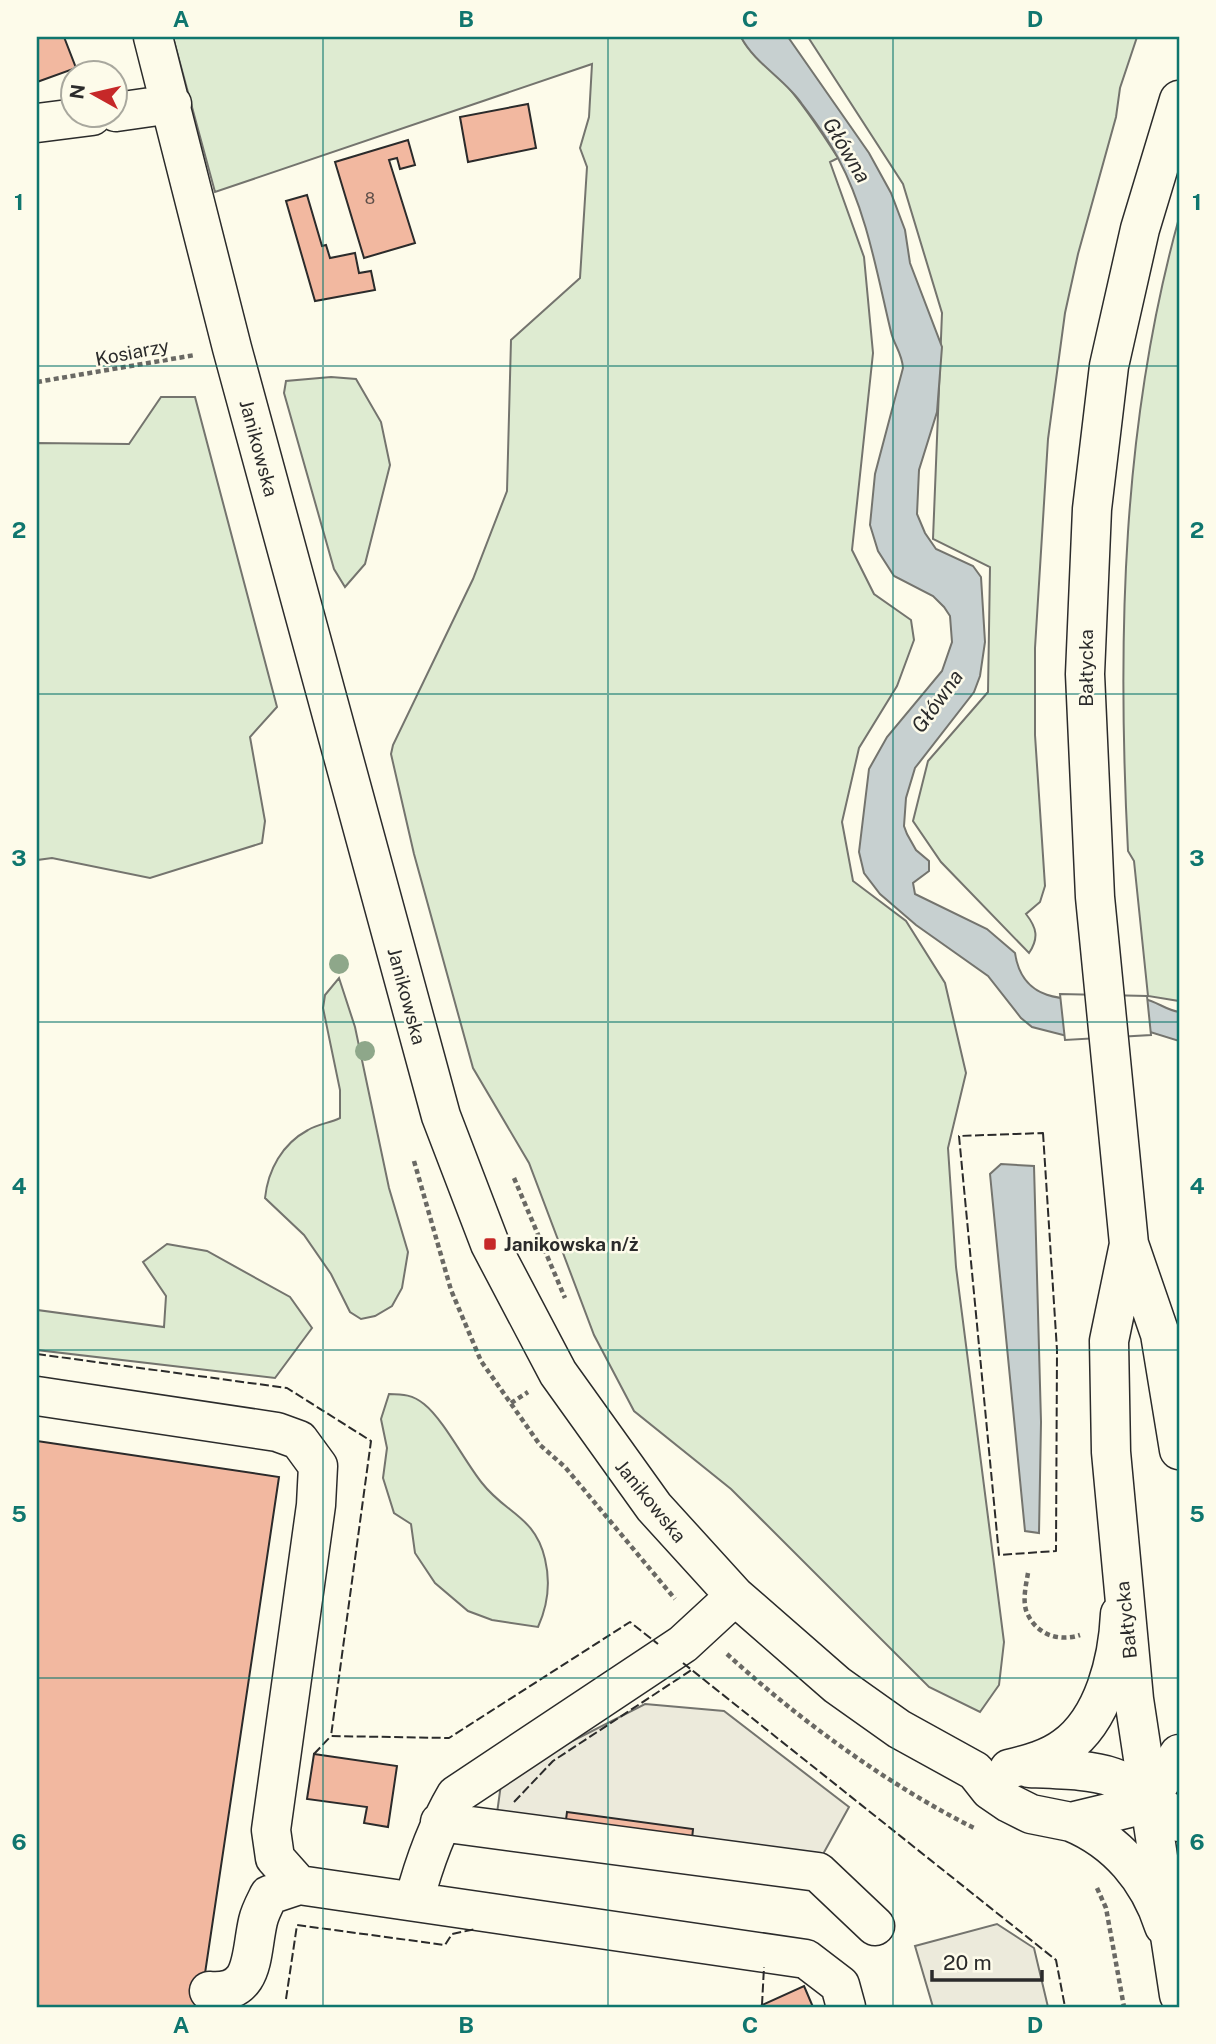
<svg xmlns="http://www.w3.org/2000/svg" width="1216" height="2044" font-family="'Public Sans',sans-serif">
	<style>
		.green { fill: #deebd1; stroke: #74746e; stroke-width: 2 }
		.parking { fill: #eceadb; stroke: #74746e; stroke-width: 2 }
		.water { fill: #c7d0d0; stroke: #74746e; stroke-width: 2 }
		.pier { fill: #fdfbea; stroke: #74746e; stroke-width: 2 }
		.building { fill: #f2b8a0; stroke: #2b2b2b; stroke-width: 2 }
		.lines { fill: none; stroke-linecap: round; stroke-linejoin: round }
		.minor-casing { stroke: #2b2b2b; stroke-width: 41 }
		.major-casing { stroke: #2b2b2b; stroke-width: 41 }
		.path { stroke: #6a6964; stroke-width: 4.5; stroke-dasharray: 5 3.5; stroke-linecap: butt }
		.minor { stroke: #fdfbea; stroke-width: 38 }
		.major { stroke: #fdfbea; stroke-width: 38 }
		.fence { stroke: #2b2b2b; stroke-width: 2; stroke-dasharray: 9 3.5; stroke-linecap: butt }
		.tree { fill: #8ea78a }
		.grid { fill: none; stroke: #0f766e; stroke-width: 2; stroke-opacity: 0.55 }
		.poi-dot { fill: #c62828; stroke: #fdfbea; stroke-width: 2.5 }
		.labels { text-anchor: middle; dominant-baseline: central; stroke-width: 5; stroke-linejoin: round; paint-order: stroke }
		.number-label { font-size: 16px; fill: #5d4e48 }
		.street-label { font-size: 19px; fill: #2b2b2b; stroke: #fdfbea }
		.poi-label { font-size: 19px; font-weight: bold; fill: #2b2b2b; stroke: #fdfbea; text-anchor: start }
		.water-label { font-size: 21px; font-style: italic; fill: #2b2b2b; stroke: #fdfbea }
		.neatline { fill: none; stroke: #0f766e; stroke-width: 2.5 }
		.grid-label { font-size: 23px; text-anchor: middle; font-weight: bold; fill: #0f766e }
	</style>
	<rect width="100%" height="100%" fill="#fdfbea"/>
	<path class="green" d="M173,37h568c10,19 28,28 42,44 21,24 38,50 55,77l-8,4 34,95 9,96 -21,197 22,44 37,26 3,20 -17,46 -38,62 -17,74 11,59 53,40 39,62 21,90 -18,75 8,119 48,375 -5,43 -19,27 -51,-25 -198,-198 -97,-78 -40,-76 -65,-172 -56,-95 -59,-214 -23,-100 2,-9 80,-166 34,-88 4,-151 69,-62 7,-111 -7,-19 9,-31 3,-53 -377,128z
		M808,37h329l-17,51 -4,29 -38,137 -13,59 -17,126 -13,209v87l10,151 -5,16 -14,12c11,14 13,24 3,39l-88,-91 -28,-41 15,-60 60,-69 2,-125 -57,-28 9,-226 -39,-129z
		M1179,218v783l-31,-5 -14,-135 -6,-10c-11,-213 -6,-427 51,-633z
		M331,377l25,2 25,43 9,43 -25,99 -20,23 -11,-18 -50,-176 2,-12z
		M161,397h34l82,310 -27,30 15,84 -3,22 -112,35 -98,-20 -15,2v-417l92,1z
		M339,978l16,49 34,161 19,64 -6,36 -10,18 -17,10 -14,3 -11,-7 -19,-38 -27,-39 -39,-37c3,-28 17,-54 43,-68 10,-6 22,-7 32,-12v-28l-17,-82 2,-13z
		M167,1244l40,7 83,46 22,31 -37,50 -238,-28v-40l127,17 2,-31 -23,-34z
		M389,1394c14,0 24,1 35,10 20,16 41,58 58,79 24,31 53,33 63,76 6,25 3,46 -7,68l-46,-7 -24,-9 -33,-28 -20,-30 -4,-29 -17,-11 -11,-35 4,-30 -6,-29z"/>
	<path class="parking" d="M645,1704l79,7 125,96 -43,78 -313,-43 9,-65z
		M997,1924l37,24 14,59h-115l-18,-61z"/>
	<path class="water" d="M741,37h47l81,116 22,40 14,37 5,33 32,84 -5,65 -18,58 -2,44 8,19 11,16 37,17 8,11 4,65 -5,34 -6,16 -59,76 -9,30 -2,28 3,8 9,16 13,11v10l-16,12 2,11 72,35 28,24c10,67 83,39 129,46 12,2 22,11 35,13v29l-32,-10 -80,5 -35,-9 -11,-9 -33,-42 -72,-51 -36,-31 -16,-21 -5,-21 10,-83 18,-32 55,-66 10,-29 -2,-26 -6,-9 -11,-11 -39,-20 -16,-25 -8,-26 5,-51 28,-106c-1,-15 -9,-23 -12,-36 -14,-58 -24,-120 -53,-174 -10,-19 -23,-37 -36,-54 -17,-25 -47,-40 -61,-67z
		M1001,1164l33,2 7,256 -2,111 -14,-2 -35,-357z"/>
	<path class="pier" d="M1060,994l87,2 4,39 -86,5z"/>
	<path class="building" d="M37,37h27l12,31 -39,14z
		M528,104l8,44 -68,14 -8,-45z
		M408,140l7,25 -15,4 -3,-11 -8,2 26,83 -51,15 -29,-96z
		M307,195l15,51 4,-1 4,13 25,-5 4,20 12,-2 4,19 -60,11 -29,-100z
		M37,1441l242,36 -79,530h-163z
		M314,1754l83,12 -9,61 -24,-4 3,-16 -60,-8z
		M567,1812l126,17 -3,30 -128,-7z
		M804,1986l9,21h-50l-1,-2z"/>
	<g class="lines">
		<g class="minor-casing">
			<path id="minor" d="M153,37l79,311 209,768 49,128 68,129 96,134 81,89 102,89 62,44 76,42 15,19 19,13 22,11 40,8 58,-14 30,-24 20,-30
				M116,112l56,-8
				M37,123l55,-7
				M37,1396l240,36 22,8 19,26 -2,39 -45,325 4,28 24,27 507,74 34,26 6,22
				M1029,1768c74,3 94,2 150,54
				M1009,1769c20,-5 40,-10 56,-22 39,-28 53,-88 55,-133
				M440,1822l378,50 57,54
				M1071,1822c46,19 78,57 93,104
				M414,1901c10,-38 22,-72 42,-106l227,-151 52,-48
				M209,1991c47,4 41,-36 49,-70 2,-9 7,-18 11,-26l30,-10"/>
		</g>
		<g class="major-casing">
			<path id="major" d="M1179,100l-39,129 -31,137 -17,143 -7,165 10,223 34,347 31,90 19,116
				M1129,1244l-20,97 2,111 23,247 45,296"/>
		</g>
		<path class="path" d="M37,382l158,-27
			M414,1161l37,129 30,71 59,84 25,22 110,132
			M514,1178l51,120
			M511,1403l17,-11
			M1028,1573c-2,12 -6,28 -1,40 10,22 32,29 53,22
			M727,1654c71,65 161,131 247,174
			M1097,1888l9,20 18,99"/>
		<use href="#minor" class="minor"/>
		<use href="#major" class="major"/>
		<path class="fence" d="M1043,1133l14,217 -1,201 -57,4 -40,-419z
			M37,1354l250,34 84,53 -40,295 118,2 181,-116 28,22
			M683,1663l373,297 9,47
			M314,1754l17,-18
			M514,1802l39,-41 140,-92
			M286,1999l11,-74 148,20 7,-11 24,-5
			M762,2005l2,-38"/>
	</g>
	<g class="tree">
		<circle cx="339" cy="964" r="10"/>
		<circle cx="365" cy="1051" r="10"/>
	</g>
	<path class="grid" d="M323,37v1970M608,37v1970M893,37v1970M37,366h1142M37,694h1142M37,1022h1142M37,1350h1142M37,1678h1142"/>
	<rect class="poi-dot" x="483" y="1237" width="14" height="14" rx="3.5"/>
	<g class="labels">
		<g class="number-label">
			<text x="370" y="198">8</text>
		</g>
		<g class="street-label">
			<text transform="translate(132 352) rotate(-11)">Kosiarzy</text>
			<text transform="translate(259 448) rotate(75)">Janikowska</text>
			<text transform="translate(1086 668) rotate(-90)">Bałtycka</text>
			<text transform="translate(407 996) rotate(75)">Janikowska</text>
			<text transform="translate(651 1501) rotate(51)">Janikowska</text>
			<text transform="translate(1126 1620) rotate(-96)">Bałtycka</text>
		</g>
		<g class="poi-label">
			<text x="504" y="1244">Janikowska n/ż</text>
		</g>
		<g class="water-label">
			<text transform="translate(847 150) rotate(59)">Główna</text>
			<text transform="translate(937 701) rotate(-54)">Główna</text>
		</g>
	</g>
	<rect width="1216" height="2044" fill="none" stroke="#fdfbea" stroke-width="77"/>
	<g transform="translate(94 94) rotate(278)"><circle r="33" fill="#fdfbea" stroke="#a9a89e" stroke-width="2"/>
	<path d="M0-5L12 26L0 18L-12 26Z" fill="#c62828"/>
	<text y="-10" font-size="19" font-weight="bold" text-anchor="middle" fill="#2b2b2b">N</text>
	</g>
	<path d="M932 1970v10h110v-10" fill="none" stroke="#2b2b2b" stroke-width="3.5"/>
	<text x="943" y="1970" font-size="21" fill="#2b2b2b" stroke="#fdfbea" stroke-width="5" paint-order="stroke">20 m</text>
	<rect x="38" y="38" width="1140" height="1968" class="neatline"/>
	<g class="grid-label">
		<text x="181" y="27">A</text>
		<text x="466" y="27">B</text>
		<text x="750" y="27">C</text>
		<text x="1035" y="27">D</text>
		<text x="19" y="210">1</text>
		<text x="1197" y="210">1</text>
		<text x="19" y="538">2</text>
		<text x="1197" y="538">2</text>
		<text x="19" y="866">3</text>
		<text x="1197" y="866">3</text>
		<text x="19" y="1194">4</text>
		<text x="1197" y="1194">4</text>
		<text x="19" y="1522">5</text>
		<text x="1197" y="1522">5</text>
		<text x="19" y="1850">6</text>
		<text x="1197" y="1850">6</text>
		<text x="181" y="2033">A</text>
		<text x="466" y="2033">B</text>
		<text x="750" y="2033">C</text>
		<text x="1035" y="2033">D</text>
	</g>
</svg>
